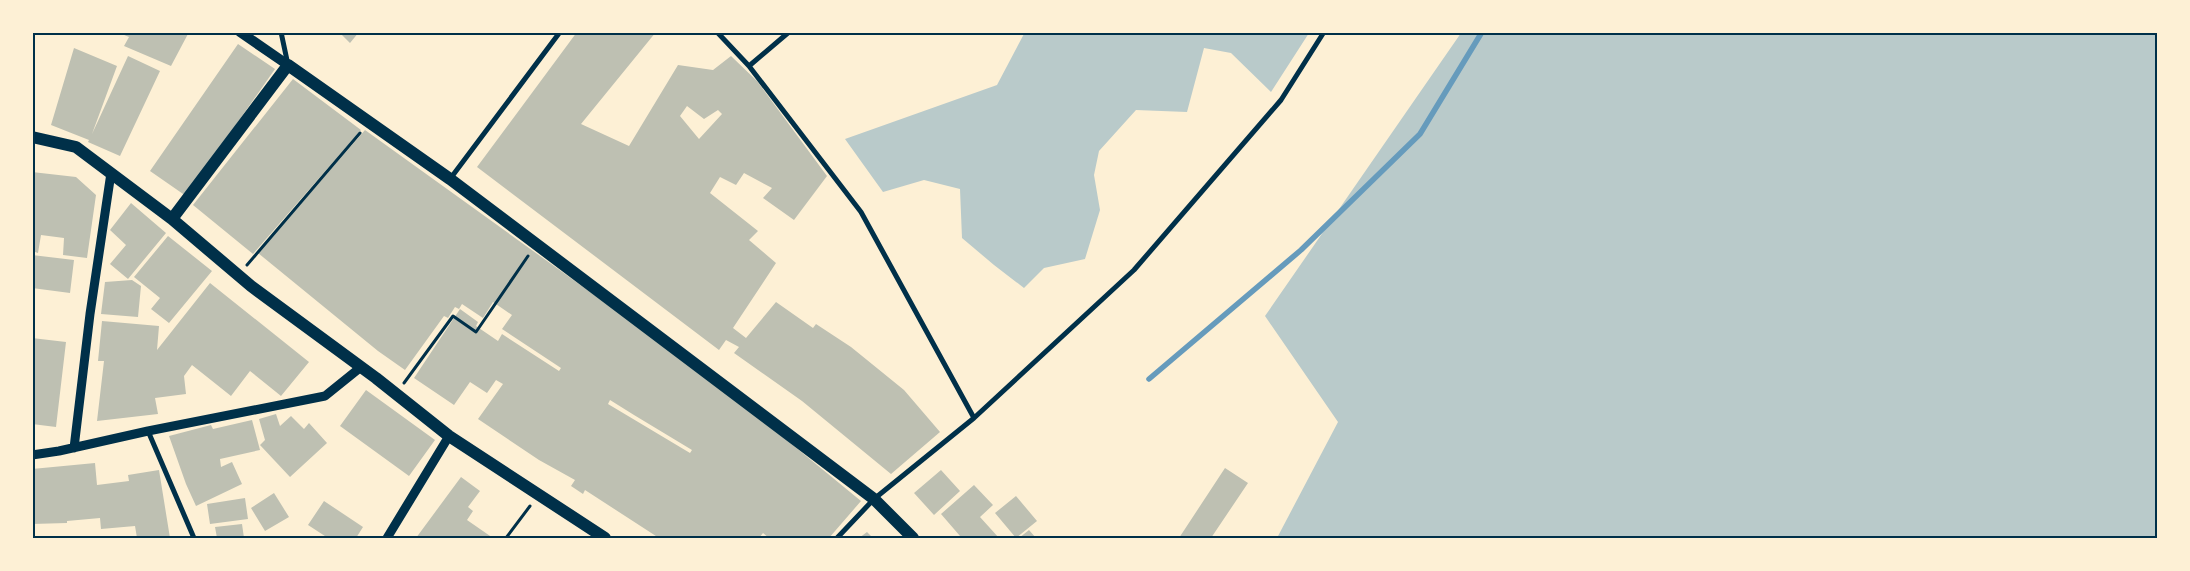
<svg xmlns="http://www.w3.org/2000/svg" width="2190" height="571" font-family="'Libre Baskerville',serif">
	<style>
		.green { fill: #b9caca }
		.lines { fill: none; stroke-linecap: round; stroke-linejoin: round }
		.stream { stroke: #669bbc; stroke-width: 5.5 }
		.building { fill: #bec0b2; fill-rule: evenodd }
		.path { stroke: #003049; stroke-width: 3 }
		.minor { stroke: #003049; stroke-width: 5 }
		.tertiary { stroke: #003049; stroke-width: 9 }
		.secondary { stroke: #003049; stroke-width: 10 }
		.primary { stroke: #003049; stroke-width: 12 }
		.neatline { fill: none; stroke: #003049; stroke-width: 2 }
	</style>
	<rect width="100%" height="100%" fill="#fdf0d5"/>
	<path class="green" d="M1025,32h284v1l-38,59 -40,-39 -27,-5 -17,64 -51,-2 -37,41 -5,24 6,35 -15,49 -41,9 -20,20 -30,-23 -32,-27 -2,-49 -36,-9 -41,12 -38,-53 152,-54z
		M1461,33h696v505h-880l61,-116 -73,-106z"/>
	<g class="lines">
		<path class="stream" d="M1149,379l152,-129 119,-116 62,-102"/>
	</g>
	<path class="building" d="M117,32h72l-18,34 -47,-20 5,-9z
		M339,32h20l-9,11z
		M577,32h79l-75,92 48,22 49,-81 35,5 18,-14 26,25 70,95 -33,44 -31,-22 9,-10 -28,-15 -8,12 -16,-8 -10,16 48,38 -9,9 27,23 -43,65 13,10 30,-36 37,26 3,-4 35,23 53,43 36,42 -49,42 -89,-73 -68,-48 5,-6 -13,-7 -7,10 -242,-183zM687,106l17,13 14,-9 4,4 -23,25 -19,-23z
		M238,44l37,25 -89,127 -36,-25z
		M74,48l43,18 -25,68 36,-78 32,15 -40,85 -32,-14 1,-2 -38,-15z
		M293,79l68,51 -108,124 -60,-49z
		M365,130l271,195 136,103 89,73 -32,37h-60l-6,-5 -4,5h-100l-74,-48 -2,4 -12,-8 4,-6 -36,-20 -61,-41 25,-35 -7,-4 -9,13 -17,-11 -16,23 -40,-27 46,-69 18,13 -2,4 22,15 4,-7 57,37 2,-3 -59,-39 10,-14 -19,-13 -10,16 -21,-14 -3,5 -4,-2 -7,11 -4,-2 -39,54 -27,-19 -120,-98zM610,400l24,15 58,35 -2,3 -82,-49z
		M32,172l44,5 20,18 -9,63 -24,-3 1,-17 -23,-3 -3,18 -6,-2z
		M131,203l35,30 -38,46 -18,-15 16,-19 -16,-15z
		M168,236l44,35 -43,52 -18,-14 9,-11 -26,-21z
		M32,255l42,5 -4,33 -38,-5z
		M132,280l9,6 -3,31 -37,-3 4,-32z
		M210,283l99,79 -28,34 -31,-25 -19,25 -39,-31 -8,11 2,18 -31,4 3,16 -61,7 7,-60h-6l4,-40 57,5 -2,24z
		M32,338l34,4 -10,85 -24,-3z
		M366,390l69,50 -26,36 -69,-50z
		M276,414l4,12 11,-10 13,13 5,-6 18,20 -37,34 -30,-32 5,-5 -6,-21z
		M252,420l8,30 -40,9 1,8 11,-5 10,22 -46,22 -10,-22 -17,-48 42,-11 2,4z
		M95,463l2,22 32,-4 -1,-6 31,-5 11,68h-33l-2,-12 -34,3 -1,-11 -33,3v2l-35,1v-55z
		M1225,468l23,15 -37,55h-32z
		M941,470l19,21 -26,24 -20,-22z
		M461,477l19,14 -12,16 5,4 -6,9 26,18h-77z
		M974,485l19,20 -13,12 19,21h-43l4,-2 -19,-22z
		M274,493l15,24 -24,14 -14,-23z
		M1016,496l21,25 -21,17 -21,-25z
		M245,498l3,21 -38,5 -3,-20z
		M324,501l39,26 -7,11h-28l-20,-13z
		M242,524l2,14h-27l-2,-11z
		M1029,530l7,8h-17z
		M867,532l6,6h-14z"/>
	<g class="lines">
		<path class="path" d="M247,265l113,-132
			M404,383l49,-67 23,16 52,-76
			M506,538l24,-32"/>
		<path class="minor" d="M281,32l7,33
			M717,32l32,34 112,146 113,206
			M749,66l40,-34
			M450,179l110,-147
			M148,431l46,107
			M837,538l37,-39 100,-81 160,-148 147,-170 43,-68"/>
		<path class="tertiary" d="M74,448l16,-134 21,-141
			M32,455l27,-4 89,-20 177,-35 36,-29
			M387,538l62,-102"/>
		<path class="secondary" d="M240,32l48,33"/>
		<path class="primary" d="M32,137l44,10 96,72 79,67 125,92 73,58 156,102
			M172,219l116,-154 162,114 424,320 39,39"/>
	</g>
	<rect width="2190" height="571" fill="none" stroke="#fdf0d5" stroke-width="68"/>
	<rect x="34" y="34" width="2122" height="503" class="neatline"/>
</svg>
